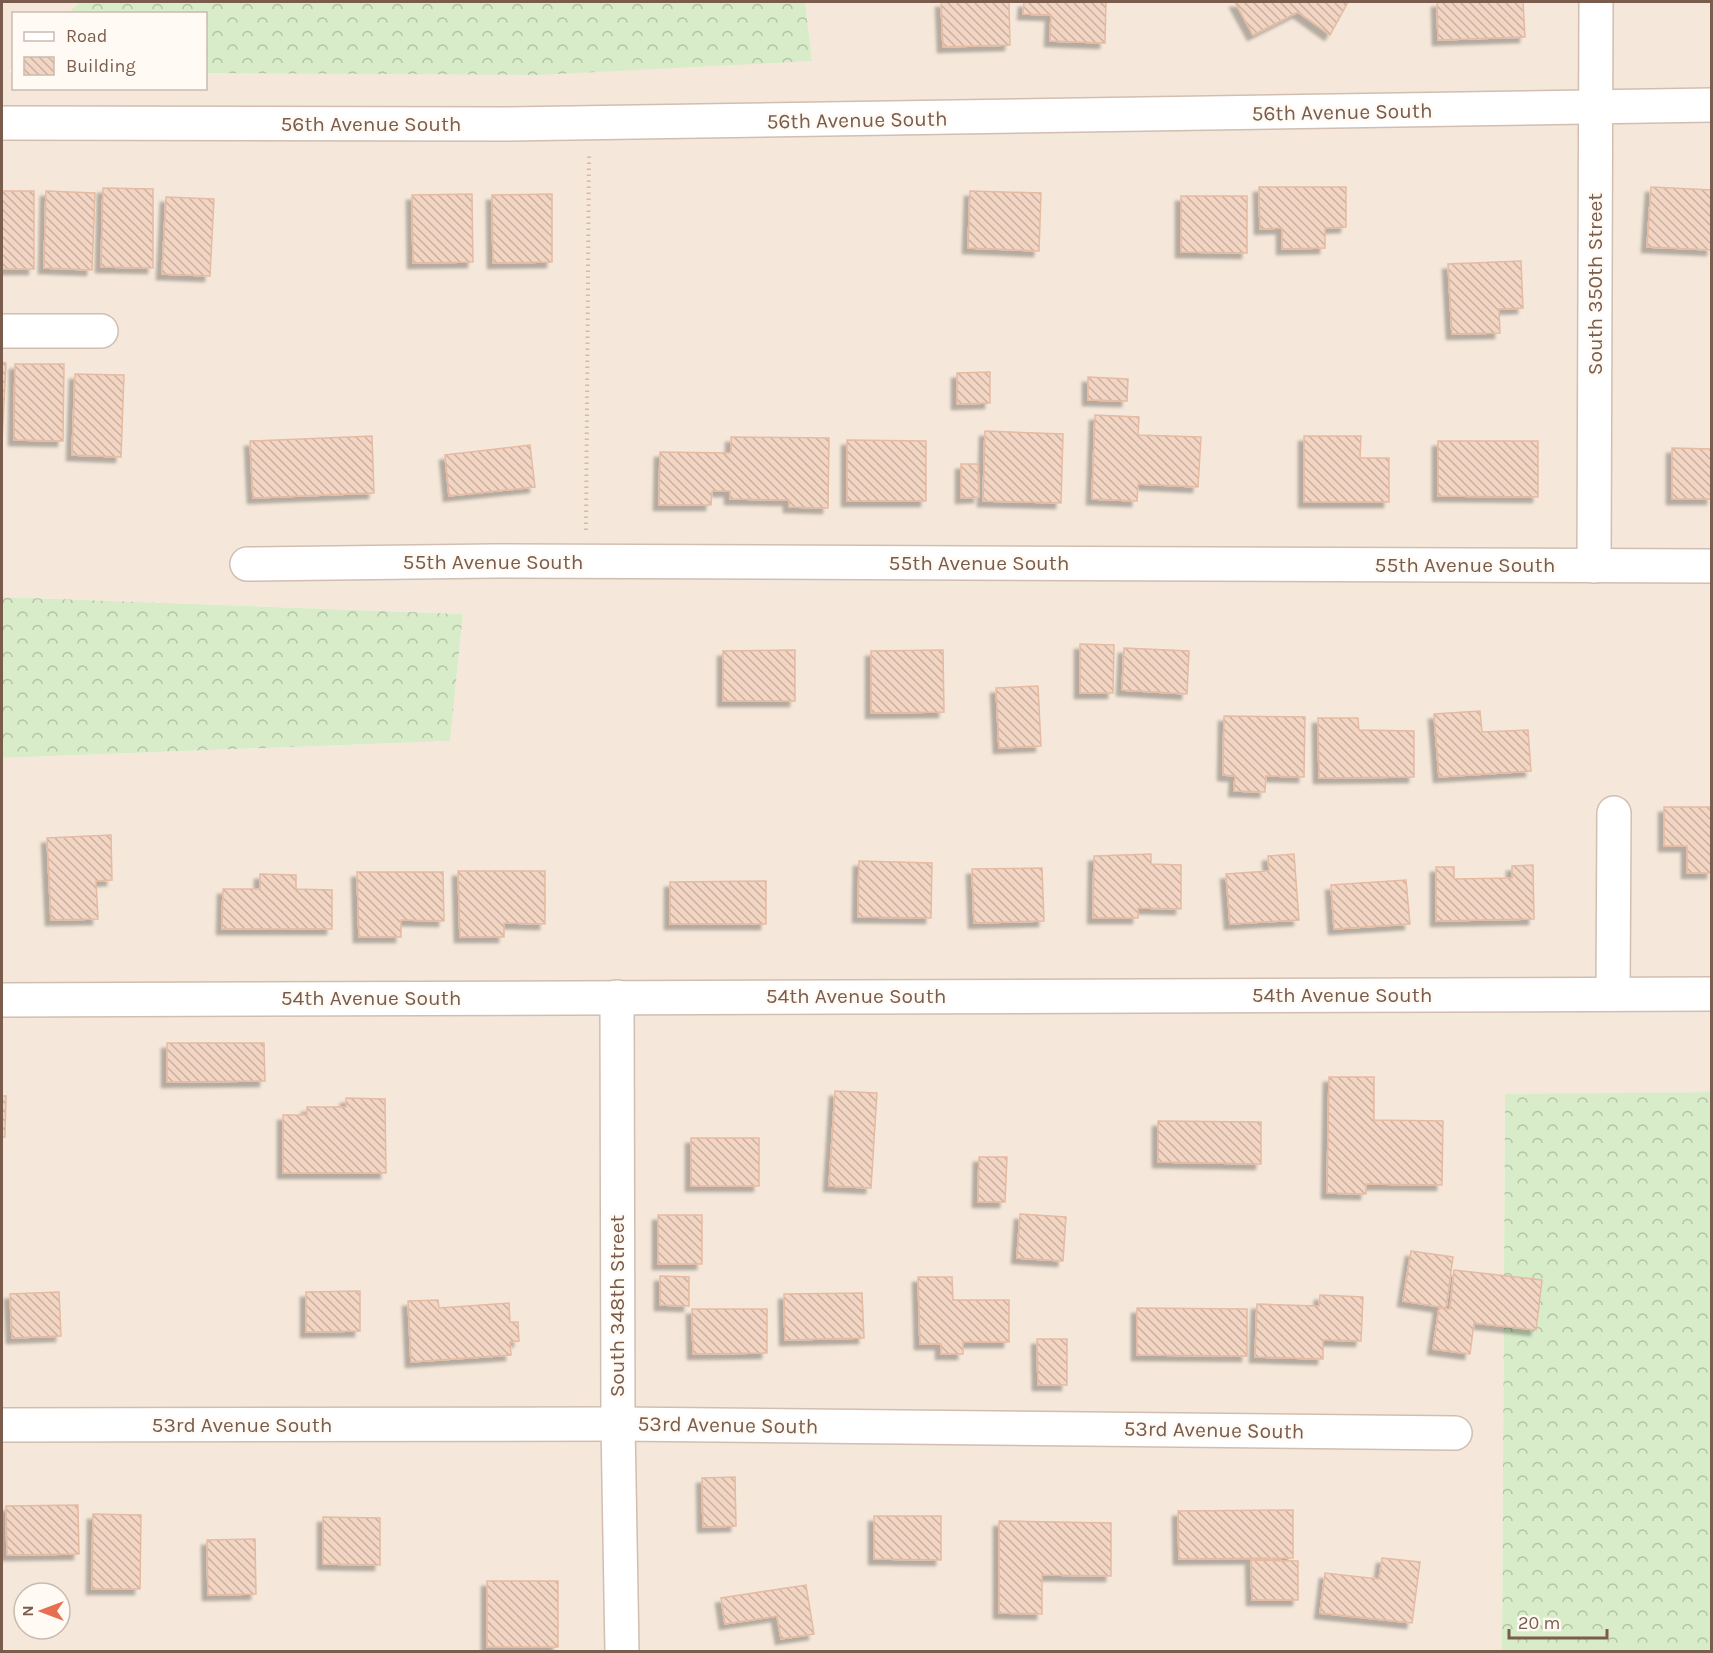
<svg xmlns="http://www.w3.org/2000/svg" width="1713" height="1653" viewBox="0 0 1713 1653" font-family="Karla,sans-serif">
	<defs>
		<pattern id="forest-crowns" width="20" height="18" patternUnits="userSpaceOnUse" patternTransform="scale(1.5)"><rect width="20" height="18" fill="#d8ecc9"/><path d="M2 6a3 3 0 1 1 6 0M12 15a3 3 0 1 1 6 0" fill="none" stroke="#b4c2a5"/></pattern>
		<pattern id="building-back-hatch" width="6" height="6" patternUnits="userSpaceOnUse" patternTransform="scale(1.5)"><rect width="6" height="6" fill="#f3d5c3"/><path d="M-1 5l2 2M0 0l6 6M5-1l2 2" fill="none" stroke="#cab0a1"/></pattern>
		<filter id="shadow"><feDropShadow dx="-5.5" dy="5.5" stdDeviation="1.5" flood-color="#0004"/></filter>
	</defs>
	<rect width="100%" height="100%" fill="#fdf6ec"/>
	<!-- residential -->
	<path fill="#f5e8da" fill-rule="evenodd" d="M2,2H80L68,13L14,14L13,67L9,72H13L14,88H206V69L812,61L805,2H1711V1092L1505,1095L1502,1651H2V758L450,741L463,614L2,597ZM24,1593H60V1629H24Z"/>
	<!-- forest -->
	<g fill="url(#forest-crowns)">
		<polygon points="80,2 805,2 812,61 537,75 206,73 206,14 68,13"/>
		<polygon points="2,597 463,614 450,741 2,758"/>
		<polygon points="1711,1092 1711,1651 1502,1652 1505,1094"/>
	</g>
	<!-- building -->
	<g fill="url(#building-back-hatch)" stroke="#e6bba3" stroke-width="1.5" filter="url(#shadow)">
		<polygon points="941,2 1009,2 1010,45 943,47"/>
		<polygon points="1024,2 1106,2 1105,43 1050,41 1051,15 1023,14"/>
		<polygon points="1235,2 1348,2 1330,35 1298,12 1253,35"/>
		<polygon points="1437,2 1523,2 1525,37 1438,40"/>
		<polygon points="1259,187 1346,187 1346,227 1325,228 1325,248 1282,249 1282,228 1260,229"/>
		<polygon points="1651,187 1712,190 1712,250 1647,247"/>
		<polygon points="103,188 153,189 153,268 101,267"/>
		<rect x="2" y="191" width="32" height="78"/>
		<polygon points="46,191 95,193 92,270 44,268"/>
		<polygon points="970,191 1041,193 1039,251 968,248"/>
		<polygon points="472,194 473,262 413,263 412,195"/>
		<polygon points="552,194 552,262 493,263 492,195"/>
		<polygon points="1181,196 1247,196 1247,253 1181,252"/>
		<polygon points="166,197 214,199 210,276 162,274"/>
		<polygon points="1521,261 1523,308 1499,309 1500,333 1452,334 1448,264"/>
		<polygon points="2,362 6,363 2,443"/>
		<polygon points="15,364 64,364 63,441 14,440"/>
		<polygon points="990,372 990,403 957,404 957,373"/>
		<polygon points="75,374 124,375 121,457 72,455"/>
		<polygon points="1088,377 1128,379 1127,401 1088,400"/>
		<polygon points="1095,415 1139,417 1138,435 1201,437 1198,487 1138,484 1137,501 1092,499"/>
		<polygon points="985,431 1063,434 1061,503 983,501"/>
		<polygon points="372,436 374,493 253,498 250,441"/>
		<polygon points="1304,436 1361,436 1360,458 1389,458 1389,502 1304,502"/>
		<polygon points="731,437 829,438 828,508 789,507 789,500 730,499 730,491 712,491 711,505 659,505 660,452 731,453"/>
		<polygon points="847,440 926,441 926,501 847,501"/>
		<polygon points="1438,441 1538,441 1538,497 1438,496"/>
		<polygon points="530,445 535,487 449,496 445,455"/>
		<polygon points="1672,448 1712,449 1712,499 1672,499"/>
		<polygon points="961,464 978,464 979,497 961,498"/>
		<polygon points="1080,644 1114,645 1113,693 1080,693"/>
		<polygon points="1124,648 1189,651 1187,694 1122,690"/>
		<polygon points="795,650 795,701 723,701 723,651"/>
		<polygon points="943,650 944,712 871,713 871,651"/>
		<polygon points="1038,686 1041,746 999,748 996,688"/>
		<polygon points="1480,711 1482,732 1528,730 1531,771 1439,777 1434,714"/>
		<polygon points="1224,716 1305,717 1304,777 1266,776 1265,792 1234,791 1235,776 1223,775"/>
		<polygon points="1318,718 1358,718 1359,730 1414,731 1414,777 1319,778"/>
		<polygon points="1664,807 1712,807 1712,873 1687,873 1687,846 1664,846"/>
		<polygon points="111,835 112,880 96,881 98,919 51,920 47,838"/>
		<polygon points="1151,854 1151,864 1181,865 1181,909 1138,908 1138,918 1093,918 1094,856"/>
		<polygon points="1294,854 1299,920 1230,924 1226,874 1269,871 1268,856"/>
		<polygon points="859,861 932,863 931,918 858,917"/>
		<polygon points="1533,865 1534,919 1436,921 1436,867 1454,867 1454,879 1512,878 1512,866"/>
		<polygon points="1042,868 1044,921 974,923 972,869"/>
		<polygon points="458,871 545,871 545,924 504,923 504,937 460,937"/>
		<polygon points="357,872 443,872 444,921 401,920 401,937 359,937"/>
		<polygon points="260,874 296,875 296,889 332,890 332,929 222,929 223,889 260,889"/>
		<polygon points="1406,880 1410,924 1334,929 1331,885"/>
		<polygon points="766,881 766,924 670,924 670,882"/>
		<polygon points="167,1043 264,1043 265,1081 167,1082"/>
		<polygon points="1329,1077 1374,1077 1374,1120 1443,1121 1442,1185 1366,1184 1366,1194 1327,1193"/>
		<polygon points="835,1091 877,1093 871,1188 829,1186"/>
		<polygon points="2,1096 6,1096 5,1137 2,1137"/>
		<polygon points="346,1098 385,1099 386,1173 283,1173 283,1115 307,1115 307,1107 346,1107"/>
		<polygon points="1158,1121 1261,1122 1261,1164 1158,1162"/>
		<rect x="691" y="1138" width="68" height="48"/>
		<polygon points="979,1157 1007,1157 1005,1202 978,1202"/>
		<polygon points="1020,1214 1066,1217 1063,1261 1017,1258"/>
		<rect x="658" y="1215" width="44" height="49"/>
		<polygon points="1411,1251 1453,1257 1446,1308 1403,1301"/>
		<polygon points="1454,1270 1542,1280 1536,1330 1474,1323 1470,1354 1433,1349 1439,1308 1450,1309"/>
		<polygon points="660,1276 689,1277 689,1306 660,1305"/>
		<polygon points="918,1277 952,1277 953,1300 1009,1300 1009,1342 963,1342 963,1354 941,1354 941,1344 920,1344"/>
		<polygon points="360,1291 360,1331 306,1332 306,1292"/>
		<polygon points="59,1292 61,1336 12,1338 10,1294"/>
		<polygon points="862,1293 864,1338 785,1340 784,1294"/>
		<polygon points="1320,1295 1363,1297 1361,1341 1323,1340 1323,1359 1255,1357 1257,1304 1319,1306"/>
		<polygon points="438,1300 439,1308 509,1303 510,1322 518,1322 519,1341 510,1342 511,1355 411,1362 408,1301"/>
		<polygon points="1137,1308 1247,1309 1247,1356 1137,1355"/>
		<polygon points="692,1309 767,1309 767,1353 693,1354"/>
		<polygon points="1037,1339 1067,1339 1067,1385 1038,1385"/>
		<polygon points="735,1477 736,1526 703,1527 702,1478"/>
		<polygon points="78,1505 79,1554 7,1555 6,1506"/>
		<polygon points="1293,1510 1293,1558 1179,1559 1178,1511"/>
		<polygon points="93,1514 141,1515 140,1589 92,1589"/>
		<polygon points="874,1516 941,1516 941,1560 874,1559"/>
		<polygon points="323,1517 380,1518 380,1565 323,1564"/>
		<polygon points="999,1521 1111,1523 1111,1576 1042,1575 1042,1614 999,1613"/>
		<polygon points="255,1539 256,1594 208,1595 207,1540"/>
		<polygon points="1382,1558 1420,1562 1412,1623 1320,1613 1325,1573 1379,1579"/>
		<polygon points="1251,1560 1298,1561 1298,1600 1252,1600"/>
		<rect x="487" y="1581" width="71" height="66"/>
		<polygon points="806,1585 814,1634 781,1639 777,1616 725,1624 721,1598"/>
	</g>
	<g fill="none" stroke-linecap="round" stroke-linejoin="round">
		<defs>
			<g id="minor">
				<polyline points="2,123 504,124 1712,105"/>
				<polyline points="2,331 101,331"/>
				<polyline points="247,564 494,561 1712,566"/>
				<polyline points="1594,566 1596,2"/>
				<polyline points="1613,994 1614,813"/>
				<polyline points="617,997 618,1424 622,1652"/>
				<polyline points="2,1000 1712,994"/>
				<polyline points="2,1425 618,1424 1455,1433"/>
			</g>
		</defs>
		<!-- minor casing -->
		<use href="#minor" stroke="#d1beb0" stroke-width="36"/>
		<!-- path -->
		<polyline stroke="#d9b8a5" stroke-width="4" stroke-dasharray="1.5 4.5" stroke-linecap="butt" points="586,530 589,154"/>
		<!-- minor -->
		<use href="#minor" stroke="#fff" stroke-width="33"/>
	</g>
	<g text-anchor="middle" stroke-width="4.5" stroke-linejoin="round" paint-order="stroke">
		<!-- street labels -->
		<g font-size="21" fill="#7a5c4d" stroke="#fffaf3">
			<text transform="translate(1342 112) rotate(-1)" y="7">56th Avenue South</text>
			<text transform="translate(857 120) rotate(-1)" y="7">56th Avenue South</text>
			<text x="371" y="131">56th Avenue South</text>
			<text transform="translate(1595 284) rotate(-90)" y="7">South 350th Street</text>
			<text x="493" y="569">55th Avenue South</text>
			<text x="979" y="570">55th Avenue South</text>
			<text x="1465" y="572">55th Avenue South</text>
			<text x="1342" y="1002">54th Avenue South</text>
			<text x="856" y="1003">54th Avenue South</text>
			<text x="371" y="1005">54th Avenue South</text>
			<text transform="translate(617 1306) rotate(-90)" y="7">South 348th Street</text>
			<text x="242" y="1432">53rd Avenue South</text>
			<text transform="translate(728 1425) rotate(1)" y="7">53rd Avenue South</text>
			<text transform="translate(1214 1430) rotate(1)" y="7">53rd Avenue South</text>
		</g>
	</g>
	<!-- border -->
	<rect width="1713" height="1653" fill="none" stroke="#7a5c4d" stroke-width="6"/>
	<!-- legend -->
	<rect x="12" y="12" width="195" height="78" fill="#fffaf3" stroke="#cabbb1" stroke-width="1.5"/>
	<rect x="24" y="32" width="30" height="9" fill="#ffffff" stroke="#cabbb1" stroke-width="1.5"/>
	<text x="66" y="42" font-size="18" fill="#7a5c4d">Road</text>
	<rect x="24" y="57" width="30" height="18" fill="url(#building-back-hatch)" stroke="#cabbb1" stroke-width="1.5"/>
	<text x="66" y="72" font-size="18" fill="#7a5c4d">Building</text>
	<!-- north arrow -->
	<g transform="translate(42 1611) rotate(270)"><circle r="28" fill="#fffaf3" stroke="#cabbb1" stroke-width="1.5"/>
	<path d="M0-4.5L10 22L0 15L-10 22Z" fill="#e76f51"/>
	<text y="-9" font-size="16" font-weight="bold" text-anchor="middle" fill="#7a5c4d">N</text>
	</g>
	<!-- scale -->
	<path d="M1509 1629v9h98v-9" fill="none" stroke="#7a5c4d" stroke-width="3"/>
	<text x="1518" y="1629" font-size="18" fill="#7a5c4d" stroke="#fffaf3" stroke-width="4.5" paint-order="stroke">20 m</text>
</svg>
